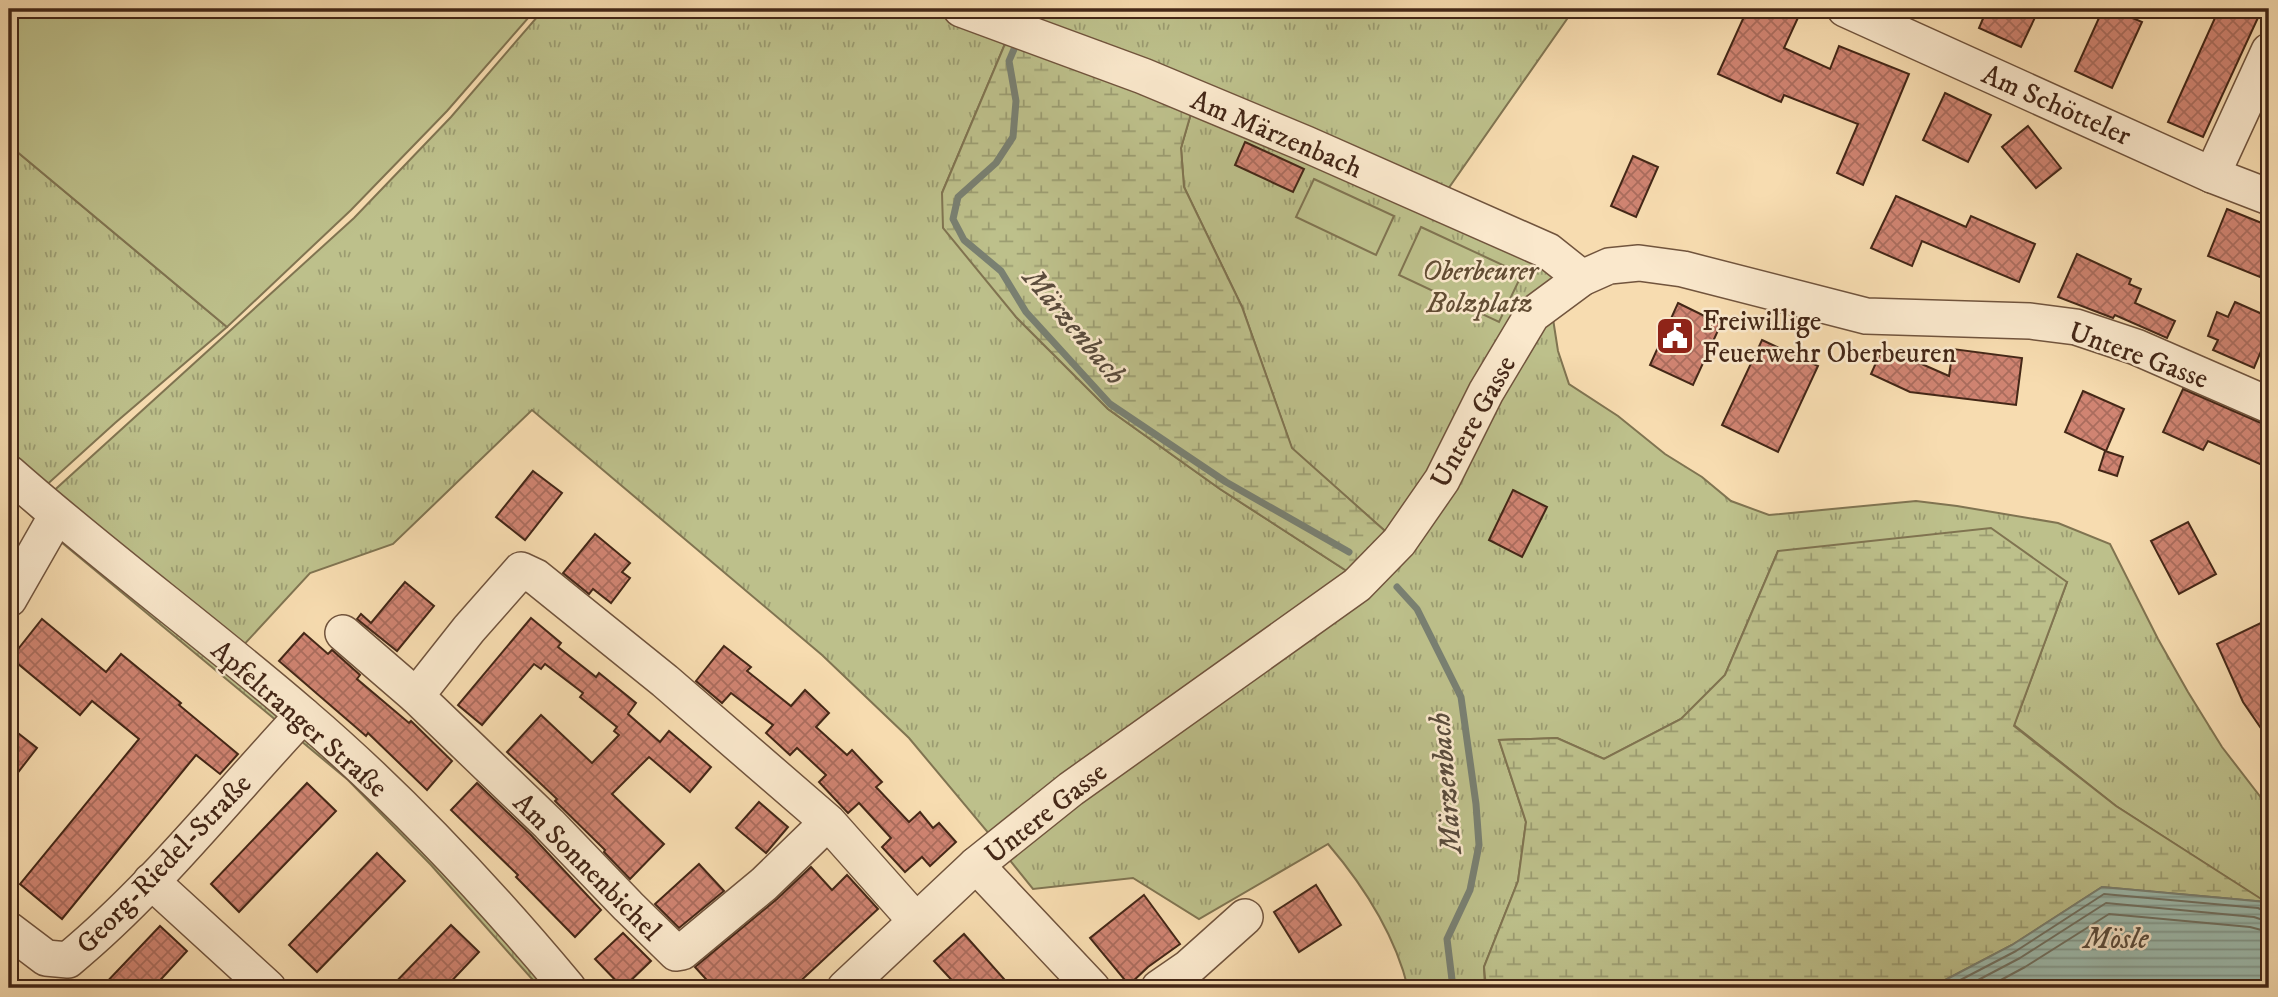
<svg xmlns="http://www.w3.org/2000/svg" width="2278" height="997" viewBox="0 0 2278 997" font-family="'IM FELL DW Pica',serif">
	<defs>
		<pattern id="grass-tufts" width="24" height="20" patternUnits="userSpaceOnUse" patternTransform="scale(1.75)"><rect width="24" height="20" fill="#bdc08b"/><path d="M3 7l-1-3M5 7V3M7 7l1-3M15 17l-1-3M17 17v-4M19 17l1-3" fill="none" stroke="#9b9c71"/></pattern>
		<pattern id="wetland-marsh" width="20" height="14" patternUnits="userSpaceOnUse" patternTransform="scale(1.75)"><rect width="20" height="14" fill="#bdc08b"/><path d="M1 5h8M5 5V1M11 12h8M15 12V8" fill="none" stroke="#9b9c71"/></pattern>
		<pattern id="water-rules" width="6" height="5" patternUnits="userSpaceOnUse" patternTransform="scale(1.75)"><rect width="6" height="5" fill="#9dbbae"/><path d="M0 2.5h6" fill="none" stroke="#82988d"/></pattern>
		<pattern id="building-cross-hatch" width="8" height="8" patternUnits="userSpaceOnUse" patternTransform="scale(1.75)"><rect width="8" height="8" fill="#d08472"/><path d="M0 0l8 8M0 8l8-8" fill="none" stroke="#aa6c5d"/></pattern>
	</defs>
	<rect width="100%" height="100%" fill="#f7dcb0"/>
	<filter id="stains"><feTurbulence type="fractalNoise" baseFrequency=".00286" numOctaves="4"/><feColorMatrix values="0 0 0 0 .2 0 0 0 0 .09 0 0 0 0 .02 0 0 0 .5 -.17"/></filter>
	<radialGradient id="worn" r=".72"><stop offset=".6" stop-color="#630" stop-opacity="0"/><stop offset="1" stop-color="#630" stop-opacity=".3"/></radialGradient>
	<!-- grass -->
	<g fill="url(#grass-tufts)" stroke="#807451" stroke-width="2">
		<polygon points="544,9 948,9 1010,32 942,193 1016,317 1108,409 1220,489 1356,577 995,841 909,738 822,655 532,410 393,544 310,573 240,649 48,496 354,218 451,117"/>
		<polygon points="979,9 1574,9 1441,199"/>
		<polygon points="1194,103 1573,276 1394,539 1292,449 1242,307 1184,187 1181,148"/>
		<polygon points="9,145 227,327 115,423 41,490 9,462"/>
		<path d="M1551,306L1558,351L1569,384L1618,416L1665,454L1702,477L1731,501L1769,515L1916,501L1957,506L2058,523L2110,544L2158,639L2188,692L2222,747L2269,808V942L2265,902L2116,806L2014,725L2067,582L1778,551L1725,675L1681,719L1604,759L1557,738L1499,740L1526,822L1518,881L1484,967L1485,988H1408C1395,935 1363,885 1328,844L1199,919L1133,878L1033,889L1004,853L1364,590Z"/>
		<polygon points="9,482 354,774 554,988 540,988 431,865 348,780 49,532 9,496"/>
	</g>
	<!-- wetland -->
	<g fill="url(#wetland-marsh)" stroke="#807451" stroke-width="2">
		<polygon points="1010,32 1194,103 1181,148 1184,187 1242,307 1292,448 1394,539 1356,577 1220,489 1108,409 1016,317 943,228 942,193"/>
		<polygon points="1991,528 2067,582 2014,726 2116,806 2266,902 2102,887 2012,945 1930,988 1486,988 1484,967 1518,881 1526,822 1499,740 1557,738 1604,759 1681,719 1725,675 1778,551"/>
	</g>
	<!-- pitch -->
	<g fill="#bdc08b" stroke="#807451" stroke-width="2">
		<polygon points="9,9 536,9 447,111 351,210 227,327 9,145"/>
		<polygon points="1314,179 1394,216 1376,255 1296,217"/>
		<polygon points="1421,227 1522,274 1499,322 1399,275"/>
	</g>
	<!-- water -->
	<polygon fill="url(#water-rules)" stroke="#798072" stroke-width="2" points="2102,887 2266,902 2269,942 2269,988 1930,988 2012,945"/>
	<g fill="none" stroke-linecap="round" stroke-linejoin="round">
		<!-- shore -->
		<g stroke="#707162" stroke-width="2">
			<polyline points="1945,988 2016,951 2104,894 2258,908 2269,913"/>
			<polyline points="1963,988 2020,958 2106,903 2254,917 2269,922"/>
			<polyline points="1986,988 2025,967 2109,914 2250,927 2269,932"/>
		</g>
		<!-- stream -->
		<g stroke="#798072" stroke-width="7">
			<polyline points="1017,42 1009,61 1016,101 1013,137 996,163 958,197 953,219 964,240 1001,271 1026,312 1110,404 1226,482 1349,552"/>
			<polyline points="1397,587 1417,609 1461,697 1476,804 1479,845 1470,890 1447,939 1453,988"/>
		</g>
	</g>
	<!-- building -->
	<g fill="url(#building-cross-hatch)" stroke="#442717" stroke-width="2">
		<polygon points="1762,9 1802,9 1784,48 1830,69 1839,46 1909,74 1863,185 1837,173 1858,124 1784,95 1781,102 1718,74 1747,10 1760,15"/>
		<polygon points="1987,9 2039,9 2021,47 1979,28"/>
		<polygon points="2103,9 2112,9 2142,22 2112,88 2075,71"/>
		<polygon points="2219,9 2262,9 2203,137 2168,122"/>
		<polygon points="1945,93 1991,115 1968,162 1923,140"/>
		<polygon points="2028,126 2061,168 2036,188 2002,147"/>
		<polygon points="1245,142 1304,169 1293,192 1235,165"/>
		<polygon points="1633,156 1658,167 1636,217 1611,206"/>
		<polygon points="1896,196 1966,227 1971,216 2035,244 2019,282 1922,241 1912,266 1871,248"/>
		<polygon points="2227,209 2269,226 2269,253 2260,277 2208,256"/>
		<polygon points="2077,254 2131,279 2129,284 2141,289 2135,303 2175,321 2167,338 2115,315 2113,318 2058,297"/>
		<polygon points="2235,302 2269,317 2269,332 2254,368 2213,350 2218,340 2208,336 2217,312 2228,317"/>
		<polygon points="1678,303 1721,324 1693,385 1650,365"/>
		<polygon points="1762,340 1818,366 1778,452 1722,425"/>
		<polygon points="1883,347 1949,376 1953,349 2022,358 2016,405 1910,392 1871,374"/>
		<polygon points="2183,389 2261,423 2269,425 2269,468 2208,441 2203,450 2163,432"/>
		<polygon points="2083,391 2124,409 2106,451 2065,432"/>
		<polygon points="2105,451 2123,457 2117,476 2099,470"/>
		<polygon points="533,471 562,493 525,540 496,517"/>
		<polygon points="1513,490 1547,507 1522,557 1489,540"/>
		<polygon points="2188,522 2216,574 2179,594 2151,541"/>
		<polygon points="595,534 630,563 622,572 630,578 611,603 593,589 589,594 563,573"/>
		<polygon points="405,582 434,606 397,651 357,619 361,614 371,623"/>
		<polygon points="531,618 561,643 558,647 596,677 599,673 636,703 628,714 660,742 669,731 711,767 690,792 649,757 612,794 664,844 630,879 604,852 605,850 555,801 557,799 507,752 541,715 592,763 619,735 614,731 617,727 580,697 583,693 545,664 541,669 534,664 482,725 458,705"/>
		<polygon points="42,619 106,672 121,654 181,703 179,705 238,754 220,774 196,755 62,919 20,884 139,739 92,701 80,715 11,658"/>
		<polygon points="2269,619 2269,740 2243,702 2217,644"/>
		<polygon points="304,633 328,654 332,650 360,675 357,679 409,723 411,721 452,761 427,790 368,733 366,736 279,661"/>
		<polygon points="724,646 751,667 747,671 791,706 805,690 829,713 816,727 847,755 852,750 882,782 876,787 909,822 920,812 933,828 939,823 956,842 930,866 922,857 905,872 882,847 891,838 859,803 848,813 819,782 826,775 797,748 790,755 766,733 773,725 731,693 722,703 696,681"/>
		<polygon points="9,726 37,748 9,784"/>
		<polygon points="307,783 336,811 239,912 211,884"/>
		<polygon points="477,783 531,835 601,910 575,937 516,877 518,875 451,810"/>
		<polygon points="759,802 788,827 766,853 736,828"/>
		<polygon points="377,853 405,881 317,972 289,945"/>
		<polygon points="699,864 724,891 679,928 655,904"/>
		<polygon points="811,867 832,890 847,875 878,909 793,988 714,988 695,967 777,899"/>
		<polygon points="1316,885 1341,925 1299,952 1274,912"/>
		<polygon points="1144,895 1180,944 1148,967 1129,985 1090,938"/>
		<polygon points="451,925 479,952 445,988 390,988"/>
		<polygon points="160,926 187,951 153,988 101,988"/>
		<polygon points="623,933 651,961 623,988 595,959"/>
		<polygon points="964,934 1012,988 959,988 934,961"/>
	</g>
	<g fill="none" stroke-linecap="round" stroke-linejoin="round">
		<defs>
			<g id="minor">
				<polyline points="961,9 1143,76 1306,144 1548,251 1582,278"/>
				<polyline points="1845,9 2212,175 2269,197"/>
				<polyline points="2212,175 2269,51"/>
				<path d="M9,473C104,557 207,632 303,715C399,797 487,891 568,988"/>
				<polyline points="9,599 57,515"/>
				<polyline points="343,633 416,696"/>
				<polyline points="828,822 764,884 682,952 676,953 628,906 549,824 416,696 469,629 521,570 536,577 665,681 828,822 916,921"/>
				<polyline points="976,865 1092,988"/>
				<polyline points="151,881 268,988"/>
				<path d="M9,930L46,958L68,960C155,888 226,797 303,715"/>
				<polyline points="845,988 976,865 1071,789 1357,585 1399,542 1442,480 1486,392 1532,315 1582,278 1609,266 1639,263 1683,269 1866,316 2030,321 2076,327 2136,347 2269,405"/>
				<polyline points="1159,988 1188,968 1245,917"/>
			</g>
		</defs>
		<!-- minor casing -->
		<use href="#minor" stroke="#71543d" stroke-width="38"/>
		<!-- minor -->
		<use href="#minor" stroke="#fae8cc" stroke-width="35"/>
	</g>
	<!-- icons -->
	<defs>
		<symbol id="civic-square" viewBox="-11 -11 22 22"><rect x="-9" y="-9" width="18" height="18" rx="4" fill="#8f2418" stroke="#fae8cc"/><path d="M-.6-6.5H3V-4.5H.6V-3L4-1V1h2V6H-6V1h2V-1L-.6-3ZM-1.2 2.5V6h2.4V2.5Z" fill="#fff"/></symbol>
	</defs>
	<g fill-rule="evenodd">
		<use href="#civic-square" x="1653" y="314" width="44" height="44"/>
	</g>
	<g text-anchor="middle" stroke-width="5" stroke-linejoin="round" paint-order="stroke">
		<!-- street labels -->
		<g font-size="28" fill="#442717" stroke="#fae8cc">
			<text transform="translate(2057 104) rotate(24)" y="10">Am Schötteler</text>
			<text transform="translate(1277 133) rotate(23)" y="10">Am Märzenbach</text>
			<text transform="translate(2139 354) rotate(20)" y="10">Untere Gasse</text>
			<text transform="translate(1472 421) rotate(-61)" y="10">Untere Gasse</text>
			<text transform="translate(300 718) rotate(41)" y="10">Apfeltranger Straße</text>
			<text transform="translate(1045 812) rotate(-38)" y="10">Untere Gasse</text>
			<text transform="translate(163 863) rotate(-46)" y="10">Georg-Riedel-Straße</text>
			<text transform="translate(588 866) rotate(45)" y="10">Am Sonnenbichel</text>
		</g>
		<!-- park labels -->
		<g font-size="28" font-style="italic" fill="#624d34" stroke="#fae8cc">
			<text x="1480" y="280">Oberbeurer<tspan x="1480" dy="32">Bolzplatz</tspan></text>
		</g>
		<!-- poi labels -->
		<g font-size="28" fill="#442717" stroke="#fae8cc" text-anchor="start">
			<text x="1702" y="330">Freiwillige<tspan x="1702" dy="32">Feuerwehr Oberbeuren</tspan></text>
		</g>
		<!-- water labels -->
		<g font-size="30" font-style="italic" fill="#5a4c3d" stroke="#fae8cc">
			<text transform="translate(1075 326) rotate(50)" y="10">Märzenbach</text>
			<text transform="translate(1445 783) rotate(-95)" y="10">Märzenbach</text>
			<text x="2116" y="948">Mösle</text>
		</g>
	</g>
	<!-- margin -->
	<rect width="2278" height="997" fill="none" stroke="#f7dcb0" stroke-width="35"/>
	<rect x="10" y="10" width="2257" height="976" fill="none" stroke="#442717" stroke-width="3.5"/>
	<rect x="18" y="18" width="2243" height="962" fill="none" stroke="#442717" stroke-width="2"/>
	<rect width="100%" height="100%" filter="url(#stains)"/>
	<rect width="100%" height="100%" fill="url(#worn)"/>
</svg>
